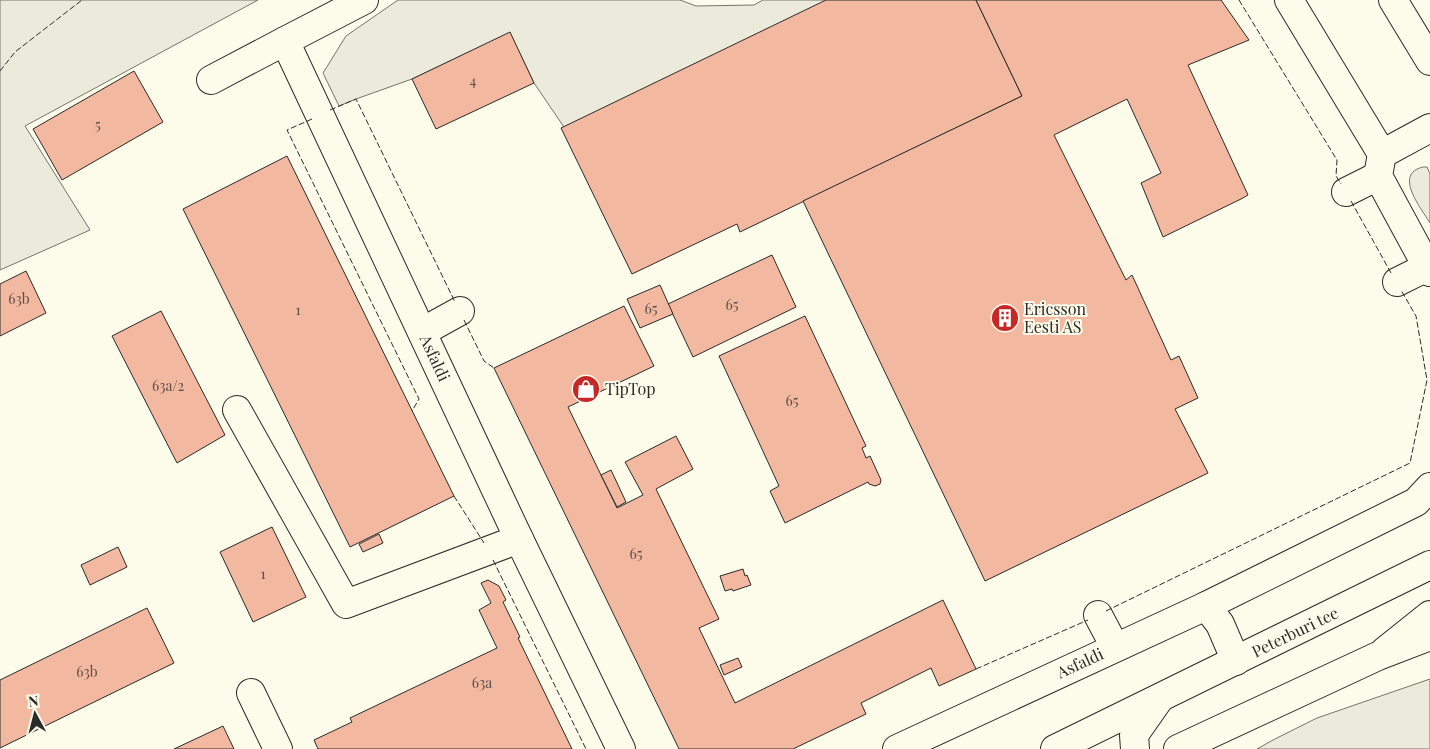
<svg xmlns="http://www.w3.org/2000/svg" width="1430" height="749" viewBox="0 0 1430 749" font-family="'Playfair Display',serif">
	<rect width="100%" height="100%" fill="#fdfbea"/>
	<!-- green -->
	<g fill="#ecebdb" stroke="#74746e">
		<polygon points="0,0 258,0 25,126 90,230 0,270"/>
		<polygon points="398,0 680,0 696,6 754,5 763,0 829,0 566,130 534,83 510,33 412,79 356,99 339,106 323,73 346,36"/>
		<path d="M1423,167H1427L1430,174V223C1421,208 1393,174 1423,167Z"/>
		<polygon points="1430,679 1430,749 1257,749 1273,740 1317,718"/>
	</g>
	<!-- building -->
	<g fill="#f2b8a0" stroke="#2b2b2b">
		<polygon points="826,0 976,0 1022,96 740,232 737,224 632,274 561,128"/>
		<polygon points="976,0 1221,0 1249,40 1188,65 1248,195 1241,199 1163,237 1141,183 1161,173 1127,99 1054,135 1126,280 1132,275 1171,360 1179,356 1198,398 1175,409 1208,473 985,581 803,201 1022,96"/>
		<polygon points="510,32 534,83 436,129 412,79"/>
		<polygon points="134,71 163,122 62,180 33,129"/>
		<polygon points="287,156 454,496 350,547 183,209"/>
		<polygon points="772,255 796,307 693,357 668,304"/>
		<polygon points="26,271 46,313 0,336 0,284"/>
		<polygon points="660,285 673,314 640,328 627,299"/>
		<polygon points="624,306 654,366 568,407 617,508 643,495 625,462 676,436 693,469 656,489 719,619 699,628 735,703 943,600 976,669 939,686 931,668 861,703 866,714 793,749 679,749 494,368"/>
		<polygon points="161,311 225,435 177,463 112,336"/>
		<polygon points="805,316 866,446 862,448 866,458 870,456 881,480 880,484 875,486 869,484 868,482 785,523 770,491 779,486 719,356"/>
		<polygon points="611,470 626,502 617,507 601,475"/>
		<polygon points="272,527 306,597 253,622 220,552"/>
		<polygon points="379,534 383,543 363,552 359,544"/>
		<polygon points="118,547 127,567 90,585 81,565"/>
		<polygon points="743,569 745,576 747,575 751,585 733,591 732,589 725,591 720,576"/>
		<polygon points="488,580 499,586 506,600 503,602 520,637 518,638 572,749 318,749 314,740 352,722 350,718 497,648 479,610 491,603 481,583"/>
		<polygon points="147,608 174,663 0,748 0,680"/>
		<polygon points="738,658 742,667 724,675 720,665"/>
		<polygon points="223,726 234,749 174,749"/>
	</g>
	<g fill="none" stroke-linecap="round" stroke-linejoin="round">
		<defs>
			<g id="minor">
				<polyline points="1289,0 1382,154"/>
				<polyline points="285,41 364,0"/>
				<polyline points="211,80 285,41 519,539 621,749"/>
				<polyline points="1430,128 1382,154 1378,176 1430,272"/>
				<polyline points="1346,192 1378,176"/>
				<polyline points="1397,282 1427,267"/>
				<polyline points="422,332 460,311"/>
				<polyline points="237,410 346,604 519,539"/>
				<polyline points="1206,606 1416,502 1430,487"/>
				<polyline points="1098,615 1115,647"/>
				<polyline points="251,693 278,749"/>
				<polyline points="897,749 1206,606 1220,624 1236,661"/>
				<polyline points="1135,749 1134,735 1160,698"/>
			</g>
			<g id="major">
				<polyline points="1393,0 1430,61"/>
				<polyline points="1385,651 1430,615"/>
			</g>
			<g id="highway">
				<polyline points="1055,749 1430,565"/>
				<polyline points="1178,749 1378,656 1430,636"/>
			</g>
		</defs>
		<!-- minor casing -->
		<use href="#minor" stroke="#2b2b2b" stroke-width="30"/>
		<!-- major casing -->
		<use href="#major" stroke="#2b2b2b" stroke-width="30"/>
		<!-- highway casing -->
		<use href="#highway" stroke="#2b2b2b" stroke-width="30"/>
		<!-- minor -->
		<use href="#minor" stroke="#fdfbea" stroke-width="28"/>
		<!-- major -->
		<use href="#major" stroke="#fdfbea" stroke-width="28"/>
		<!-- highway -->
		<use href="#highway" stroke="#fdfbea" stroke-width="28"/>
		<!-- fence -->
		<g stroke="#2b2b2b" stroke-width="1" stroke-dasharray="6 2.5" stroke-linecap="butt">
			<polyline points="1239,0 1337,160 1336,176 1341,184"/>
			<polyline points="0,71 15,52 82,0"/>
			<polyline points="330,110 356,99 455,302"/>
			<polyline points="312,119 287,130 419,399 412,411"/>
			<polyline points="1351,201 1391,273"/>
			<polyline points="464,320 484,361 494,368"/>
			<polyline points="454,496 484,543"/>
			<polyline points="493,560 586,749"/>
			<polyline points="1106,611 1410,463 1427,380 1416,316 1401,290"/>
			<polyline points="976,669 1088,620"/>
		</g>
	</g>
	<!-- icons -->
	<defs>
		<symbol id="building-disc" viewBox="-11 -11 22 22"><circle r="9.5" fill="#c62828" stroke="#fdfbea"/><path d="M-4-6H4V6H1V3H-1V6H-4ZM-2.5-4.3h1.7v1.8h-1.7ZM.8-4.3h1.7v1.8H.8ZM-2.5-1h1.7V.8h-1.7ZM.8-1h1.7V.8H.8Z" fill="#fff"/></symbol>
		<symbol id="shop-disc" viewBox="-11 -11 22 22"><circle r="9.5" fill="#c62828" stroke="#fdfbea"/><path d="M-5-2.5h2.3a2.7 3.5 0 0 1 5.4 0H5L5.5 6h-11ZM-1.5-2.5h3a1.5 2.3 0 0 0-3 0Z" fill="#fff"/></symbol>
	</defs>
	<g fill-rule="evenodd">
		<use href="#building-disc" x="989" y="302" width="32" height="32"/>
		<use href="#shop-disc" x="570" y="373" width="32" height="32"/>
	</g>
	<g text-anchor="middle" stroke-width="4" stroke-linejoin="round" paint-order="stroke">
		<!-- number labels -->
		<g font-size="14" fill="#5d4e48">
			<text x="473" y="86">4</text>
			<text x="98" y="130">5</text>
			<text x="19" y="304">63b</text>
			<text x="732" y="310">65</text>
			<text x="651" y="314">65</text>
			<text x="298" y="315">1</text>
			<text x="168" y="391">63a/2</text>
			<text x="792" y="406">65</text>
			<text x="636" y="559">65</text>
			<text x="263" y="579">1</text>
			<text x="87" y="677">63b</text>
			<text x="482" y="688">63a</text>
		</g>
		<!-- poi labels -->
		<g font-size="16" fill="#2b2b2b" stroke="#fdfbea" text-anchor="start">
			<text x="1024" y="315">Ericsson<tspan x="1024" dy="18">Eesti AS</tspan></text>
			<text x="605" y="395">TipTop</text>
		</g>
		<!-- street labels -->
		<g font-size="16" fill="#2b2b2b" stroke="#fdfbea">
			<text transform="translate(435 358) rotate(65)" y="6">Asfaldi</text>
			<text transform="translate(1295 632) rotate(-26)" y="6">Peterburi tee</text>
			<text transform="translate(1080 663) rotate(-25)" y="6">Asfaldi</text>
		</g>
	</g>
	<!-- north arrow -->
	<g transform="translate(35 714) rotate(353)" stroke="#fdfbea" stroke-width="4" paint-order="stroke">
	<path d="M0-4L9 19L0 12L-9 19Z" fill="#2b2b2b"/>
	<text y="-8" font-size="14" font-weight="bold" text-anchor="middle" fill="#2b2b2b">N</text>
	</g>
</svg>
